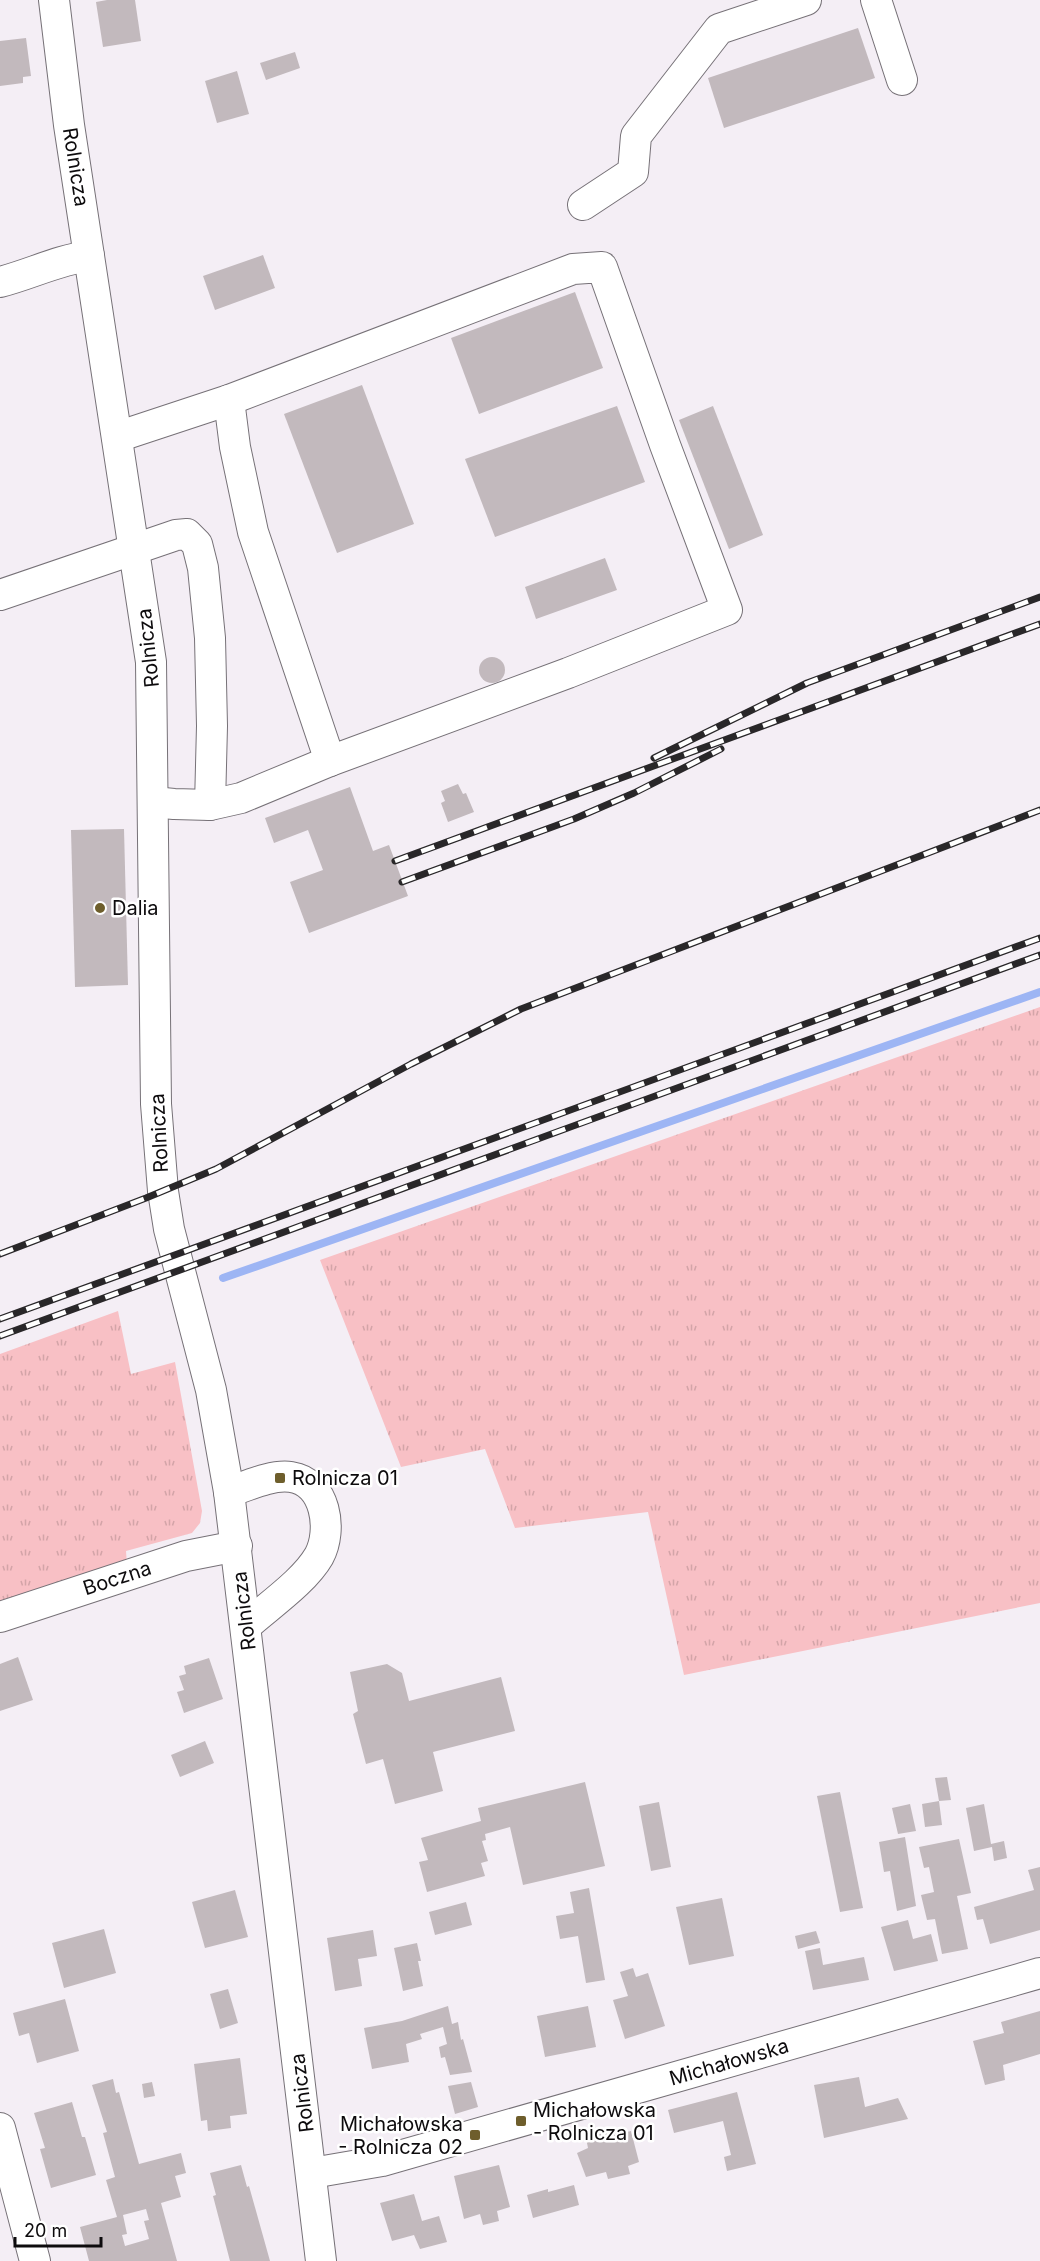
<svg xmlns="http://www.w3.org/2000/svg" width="1040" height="2261" viewBox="0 0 1040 2261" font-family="Inter,sans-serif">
	<defs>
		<pattern id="grass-tufts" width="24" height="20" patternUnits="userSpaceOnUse" patternTransform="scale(1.5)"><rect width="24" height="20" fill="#f8c0c5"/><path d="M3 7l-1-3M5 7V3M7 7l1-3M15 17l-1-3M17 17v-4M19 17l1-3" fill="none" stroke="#d3a4a8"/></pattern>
	</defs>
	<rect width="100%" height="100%" fill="#f4eef5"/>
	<!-- grass -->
	<g fill="url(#grass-tufts)">
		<polygon points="1040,1007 1040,1603 684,1675 648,1512 515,1528 485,1449 401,1467 320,1260"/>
		<polygon points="118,1311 131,1374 175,1362 202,1511 200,1523 192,1533 126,1551 127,1565 0,1606 0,1354"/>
	</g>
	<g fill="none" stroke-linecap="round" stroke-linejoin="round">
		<!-- stream -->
		<polyline stroke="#9db5f4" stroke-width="8" points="223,1278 1040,992"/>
	</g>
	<!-- building -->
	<g fill="#c2b9bd" fill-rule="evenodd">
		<polygon points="107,0 135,0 141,41 103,47 96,2"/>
		<polygon points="858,28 875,78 724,128 708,78"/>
		<polygon points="26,38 31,76 23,77 23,83 0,86 0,41"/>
		<polygon points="295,52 300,68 266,80 260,63"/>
		<polygon points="237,71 249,114 217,123 205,81"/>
		<polygon points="263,255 275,288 215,310 203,276"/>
		<polygon points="575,292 603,368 479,414 451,338"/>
		<polygon points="362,385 414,524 337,553 284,414"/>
		<polygon points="617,406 645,482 495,537 465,459"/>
		<polygon points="713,406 763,535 729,549 679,420"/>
		<polygon points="605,558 617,590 536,619 525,587"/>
		<circle cx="492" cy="670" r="13"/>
		<polygon points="458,784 463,794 466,793 474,812 448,822 441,803 445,801 441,791"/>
		<polygon points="350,787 373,851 389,845 408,896 309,933 290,882 323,870 308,830 274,843 265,818"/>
		<polygon points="124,829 128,985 75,987 71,830"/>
		<polygon points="18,1657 33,1700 0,1711 0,1664"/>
		<polygon points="209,1658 223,1699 184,1713 177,1692 184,1690 179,1676 186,1674 184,1666"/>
		<polygon points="387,1664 402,1673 409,1701 501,1677 515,1731 433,1752 443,1791 395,1804 383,1759 366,1764 353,1714 358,1711 350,1672"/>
		<polygon points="205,1741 214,1763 180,1777 171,1755"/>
		<polygon points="947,1777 951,1800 939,1801 942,1825 925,1827 922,1804 939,1801 935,1778"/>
		<polygon points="585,1782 605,1866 523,1885 510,1827 485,1834 486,1840 482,1841 488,1861 481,1863 485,1876 427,1892 419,1862 428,1860 421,1838 481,1821 478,1808"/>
		<polygon points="840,1792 863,1908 840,1912 817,1796"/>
		<polygon points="659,1802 671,1867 651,1871 639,1806"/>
		<polygon points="910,1804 916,1831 898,1834 892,1808"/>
		<polygon points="984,1804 991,1844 1004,1841 1007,1858 994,1861 992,1847 974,1851 966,1808"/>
		<polygon points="905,1837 916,1906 897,1911 890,1871 884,1872 879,1842"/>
		<polygon points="959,1839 971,1893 957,1896 968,1949 942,1954 935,1919 927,1920 921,1895 934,1892 929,1867 924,1868 919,1847"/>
		<polygon points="1040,1867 1040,1930 990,1944 983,1919 977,1920 974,1907 1034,1890 1028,1870"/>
		<polygon points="589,1888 605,1980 586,1983 578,1936 560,1939 556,1916 574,1913 570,1892"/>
		<polygon points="235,1890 248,1937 205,1948 192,1902"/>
		<polygon points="722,1898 734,1956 689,1965 676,1907"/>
		<polygon points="466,1902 472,1925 435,1935 429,1912"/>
		<polygon points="908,1920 913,1939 931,1934 938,1961 894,1971 881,1927"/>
		<polygon points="104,1929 116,1973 64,1988 52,1943"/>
		<polygon points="373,1930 377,1956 358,1959 362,1986 335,1991 327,1938"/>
		<polygon points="816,1931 820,1943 798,1949 795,1936"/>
		<polygon points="417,1943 421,1961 418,1961 423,1986 403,1991 394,1948"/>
		<polygon points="820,1948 823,1965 864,1957 869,1980 813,1990 805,1951"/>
		<polygon points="633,1968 636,1977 648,1973 665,2026 625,2039 613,2000 628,1996 620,1972"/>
		<polygon points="228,1989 238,2023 220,2029 210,1994"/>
		<polygon points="65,1999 79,2051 37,2063 29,2033 19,2036 13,2013"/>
		<polygon points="448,2006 452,2024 458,2022 461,2040 463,2039 472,2072 450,2075 445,2057 441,2058 439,2047 447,2044 443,2027 420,2034 422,2039 406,2044 409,2062 372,2069 364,2028 402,2021"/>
		<polygon points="588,2006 596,2047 545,2057 537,2016"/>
		<polygon points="1040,2011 1040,2054 1003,2065 1005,2080 985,2085 973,2041 1004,2033 1001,2022"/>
		<polygon points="240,2058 247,2114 230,2116 231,2128 208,2131 207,2120 201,2121 194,2064"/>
		<polygon points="859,2077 865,2107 898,2098 908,2119 824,2138 814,2085"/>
		<path d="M113,2079L116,2093L119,2092L139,2164L181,2153L186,2173L175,2176L181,2197L161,2203L177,2261H89L80,2227L117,2217L106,2180L115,2177L103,2133L107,2132L92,2085ZM146,2209L149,2220L144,2221L149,2239L125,2246L122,2235L127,2234L123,2215Z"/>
		<polygon points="152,2082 155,2096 144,2098 142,2084"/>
		<polygon points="471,2082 478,2107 455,2114 448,2086"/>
		<polygon points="737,2092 756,2164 727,2171 724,2157 731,2155 723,2121 674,2133 668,2110"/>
		<polygon points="72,2102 82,2137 85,2137 96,2175 51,2188 40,2149 45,2148 34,2113"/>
		<polygon points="617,2129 619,2134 631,2131 639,2162 628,2166 630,2174 608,2179 606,2172 586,2177 577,2153 588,2148 586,2138"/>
		<polygon points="241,2165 247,2187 249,2186 270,2261 230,2261 213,2196 216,2195 210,2173"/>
		<polygon points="499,2165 510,2207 497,2211 499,2221 483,2225 480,2214 464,2219 454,2176"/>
		<polygon points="574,2185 579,2205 533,2218 527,2195 548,2189 548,2192"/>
		<polygon points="414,2194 422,2221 439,2216 447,2242 420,2249 414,2235 392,2241 380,2203"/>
	</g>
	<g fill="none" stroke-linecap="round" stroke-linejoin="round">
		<defs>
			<g id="minor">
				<polyline points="54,0 69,125 151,662 156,1104 163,1191 169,1229 211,1390 229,1492 321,2261"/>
				<polyline points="876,0 902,80"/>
				<polyline points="583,205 633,172 636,136 719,29 806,0"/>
				<path d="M0,282C31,274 58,260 89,256"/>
				<polyline points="229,400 235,447 253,532 330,761"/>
				<polyline points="117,437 229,400 573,269 602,267 665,445 727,610 568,673 330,761 241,798 210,805 174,804 153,802"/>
				<polyline points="0,595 176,535 187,534 197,544 203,568 210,638 212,726 210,805"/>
				<path d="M229,1492C247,1486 272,1474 291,1477C326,1482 333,1530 319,1556C304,1582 268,1606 246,1626"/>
				<polyline points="0,1617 186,1556 237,1546"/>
				<polyline points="0,2128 35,2261"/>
				<polyline points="312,2173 382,2161 1040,1973"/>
			</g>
		</defs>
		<!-- minor casing -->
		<use href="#minor" stroke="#767177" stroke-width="32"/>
		<!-- minor -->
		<use href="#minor" stroke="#fff" stroke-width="30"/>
		<defs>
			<g id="rail">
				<polyline points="654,758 807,683 1040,597"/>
				<polyline points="395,861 1040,624"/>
				<polyline points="402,882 574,819 634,793 721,749"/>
				<polyline points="0,1254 146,1198 216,1169 411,1064 521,1009 1040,810"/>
				<polyline points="0,1319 1040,938"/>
				<polyline points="0,1336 1040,955"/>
			</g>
		</defs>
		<!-- rail casing -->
		<use href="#rail" stroke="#292729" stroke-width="7"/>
		<!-- rail -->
		<use href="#rail" stroke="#fff" stroke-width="4.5" stroke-dasharray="14" stroke-linecap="butt"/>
	</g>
	<!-- markers -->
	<g fill="#6e5e2c" stroke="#fff" stroke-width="2">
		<circle cx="100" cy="908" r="6"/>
		<rect x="274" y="1472" width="12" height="12" rx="3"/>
		<rect x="515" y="2115" width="12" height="12" rx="3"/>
		<rect x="469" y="2129" width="12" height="12" rx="3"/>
	</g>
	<g text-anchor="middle" stroke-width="5" stroke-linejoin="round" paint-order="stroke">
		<!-- street labels -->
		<g font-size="20" fill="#0d0b0d" stroke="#fff">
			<text transform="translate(76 167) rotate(81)" y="7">Rolnicza</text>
			<text transform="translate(148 648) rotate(-96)" y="7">Rolnicza</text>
			<text transform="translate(159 1133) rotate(-93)" y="7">Rolnicza</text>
			<text transform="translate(117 1578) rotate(-18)" y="7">Boczna</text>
			<text transform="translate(244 1611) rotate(-97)" y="7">Rolnicza</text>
			<text transform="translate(729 2062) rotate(-16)" y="7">Michałowska</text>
			<text transform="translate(302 2093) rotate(-97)" y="7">Rolnicza</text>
		</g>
		<!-- poi labels -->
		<g font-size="20" fill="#0d0b0d" stroke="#fff" text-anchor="start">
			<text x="112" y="915">Dalia</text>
			<text x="292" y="1485">Rolnicza 01</text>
			<text x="533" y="2117">Michałowska<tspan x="533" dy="23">- Rolnicza 01</tspan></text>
			<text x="463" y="2131" text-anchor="end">Michałowska<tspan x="463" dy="23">- Rolnicza 02</tspan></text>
		</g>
	</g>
	<!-- scale -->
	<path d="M15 2237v9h86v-9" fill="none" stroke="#0d0b0d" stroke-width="3"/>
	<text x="24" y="2237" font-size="18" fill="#0d0b0d" stroke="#ffffff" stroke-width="4.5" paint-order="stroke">20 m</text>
</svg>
